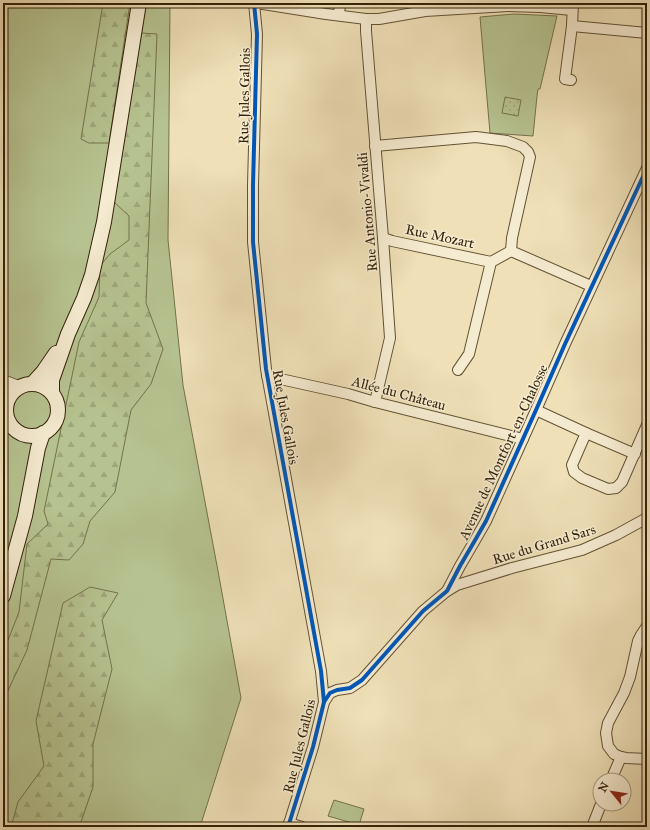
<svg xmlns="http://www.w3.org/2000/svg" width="650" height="830" viewBox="0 0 650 830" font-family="'IM FELL Great Primer',serif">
	<defs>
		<pattern id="forest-firs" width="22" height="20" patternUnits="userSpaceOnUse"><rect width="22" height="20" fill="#b6c390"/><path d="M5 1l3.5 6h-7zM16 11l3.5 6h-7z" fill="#9da77b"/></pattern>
		<pattern id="park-dots" width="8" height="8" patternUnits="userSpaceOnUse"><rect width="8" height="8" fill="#b6c390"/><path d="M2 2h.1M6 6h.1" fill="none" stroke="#9da77b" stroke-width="1.8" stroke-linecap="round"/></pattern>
	</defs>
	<rect width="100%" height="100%" fill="#efe0b7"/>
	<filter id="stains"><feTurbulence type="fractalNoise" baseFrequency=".005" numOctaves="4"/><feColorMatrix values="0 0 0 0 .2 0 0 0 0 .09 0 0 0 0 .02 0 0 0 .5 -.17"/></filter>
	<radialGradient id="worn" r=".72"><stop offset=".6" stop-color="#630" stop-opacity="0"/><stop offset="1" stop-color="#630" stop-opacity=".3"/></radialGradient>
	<!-- grass -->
	<g fill="#b6c390" stroke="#74724c">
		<polygon points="3,3 170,3 168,240 183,385 218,571 241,698 200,827 3,827"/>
		<polygon points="514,14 557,16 540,89 538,89 537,96 533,136 490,133 480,17"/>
		<polygon points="334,800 364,809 359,825 328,816"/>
	</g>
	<!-- forest -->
	<g fill="url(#forest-firs)" stroke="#74724c">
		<polygon points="103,3 130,3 109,143 89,143 81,139"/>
		<polygon points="141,33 157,34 146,303 163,349 151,384 131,410 115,492 90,521 83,544 69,560 51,559 27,650 5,697 7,752 3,769 3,653 19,612 27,544 48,524 44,511 79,342 99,297 100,266 110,254 129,240 129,216 114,202"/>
		<polygon points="90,587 118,593 102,620 112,669 93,744 93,787 81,822 83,827 11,827 18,802 44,766 36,721 63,603"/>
	</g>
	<!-- park -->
	<polygon fill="url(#park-dots)" stroke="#74724c" points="505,97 521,100 518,116 502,113"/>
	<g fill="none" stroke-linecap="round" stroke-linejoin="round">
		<defs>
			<g id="street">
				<polyline points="254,3 257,34 253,185 253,242 266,369 321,671 324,702 313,747 288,827"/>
				<polyline points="257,3 326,14 366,19 379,19 425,11 508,6 540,7 572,10"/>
				<polyline points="339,15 340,3"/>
				<polyline points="366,19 366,31 383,238 390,338 375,402"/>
				<polyline points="572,26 647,33"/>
				<polyline points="571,80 565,79 572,26 573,3"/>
				<polyline points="375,146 476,137 507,141 523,147 528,152 530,157 512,238 511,251"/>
				<polyline points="383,238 392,241 491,262"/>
				<polyline points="511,251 591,286"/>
				<polyline points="458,370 469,354 491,262 511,251"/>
				<polyline points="267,376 348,394 375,402 523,439"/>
				<polyline points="3,380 21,387"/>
				<polyline points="3,396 8,402"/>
				<polyline points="536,410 586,433 635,454"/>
				<polyline points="586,433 572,465 574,472 582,478 608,489 616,488 622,482 647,425"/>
				<polyline points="447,591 457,585 512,568 582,550 616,535 647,518"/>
				<polyline points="647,626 641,635 638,641 630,677 624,693 608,723 606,733 608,746 614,754 621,757 626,758 647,759"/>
				<polyline points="324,702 330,693 337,690 350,688 362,680 423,611 447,591 460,566 474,542 486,521 536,410 565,344 647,168"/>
				<polyline points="611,780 621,757"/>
				<polyline points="289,823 302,827"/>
				<polyline points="592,827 601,804"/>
			</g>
			<g id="secondary">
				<polyline points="32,384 43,372 56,353"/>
				<circle cx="32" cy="410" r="26"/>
				<polyline points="52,393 52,380 68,334 84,298 92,275 104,222 139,3"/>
				<polyline points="3,596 25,516 38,448 43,433"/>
			</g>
		</defs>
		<!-- street casing -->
		<use href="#street" stroke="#625234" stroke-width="12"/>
		<!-- secondary casing -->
		<use href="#secondary" stroke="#332209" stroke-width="16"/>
		<!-- street -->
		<use href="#street" stroke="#f5ebd0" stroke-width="10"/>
		<!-- secondary -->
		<use href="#secondary" stroke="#f5ebd0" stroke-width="14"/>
		<defs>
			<g id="cycleway">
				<polyline points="254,3 257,34 253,185 253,242 266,369 321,671 324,702 313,747 288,827"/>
				<polyline points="324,702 330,693 337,690 350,688 362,680 423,611 447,591 460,566 474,542 486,521 536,410 565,344 647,168"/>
			</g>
		</defs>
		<!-- cycleway casing -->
		<use href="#cycleway" stroke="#f5ebd0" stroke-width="6"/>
		<!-- cycleway -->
		<use href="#cycleway" stroke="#0057b8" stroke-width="4"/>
	</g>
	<g text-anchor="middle" stroke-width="3" stroke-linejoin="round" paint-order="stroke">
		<!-- street labels -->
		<g font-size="14" fill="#332209" stroke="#f5ebd0">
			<text transform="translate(244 96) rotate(-89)" y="5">Rue Jules Gallois</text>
			<text transform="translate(367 212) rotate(-95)" y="5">Rue Antonio-Vivaldi</text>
			<text transform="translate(440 236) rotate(12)" y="5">Rue Mozart</text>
			<text transform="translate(399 393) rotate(15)" y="5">Allée du Château</text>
			<text transform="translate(286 417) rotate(80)" y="5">Rue Jules Gallois</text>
			<text transform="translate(503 452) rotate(-65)" y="5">Avenue de Montfort-en-Chalosse</text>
			<text transform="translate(544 544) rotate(-17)" y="5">Rue du Grand Sars</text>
			<text transform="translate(299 746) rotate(-76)" y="5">Rue Jules Gallois</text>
		</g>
	</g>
	<!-- margin -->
	<rect width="650" height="830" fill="none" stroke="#efe0b7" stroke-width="16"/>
	<rect x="4" y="4" width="642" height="822" fill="none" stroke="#332209" stroke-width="2"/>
	<rect x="8" y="8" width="634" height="814" fill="none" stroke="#332209"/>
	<!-- north arrow -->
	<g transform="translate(612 792) rotate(300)"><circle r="19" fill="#f5ebd0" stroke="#a79b80"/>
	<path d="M0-3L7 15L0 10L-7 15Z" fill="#8f2418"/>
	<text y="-6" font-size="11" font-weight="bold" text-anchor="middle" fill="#332209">N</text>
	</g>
	<rect width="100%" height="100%" filter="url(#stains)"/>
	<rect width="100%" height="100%" fill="url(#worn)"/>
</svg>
